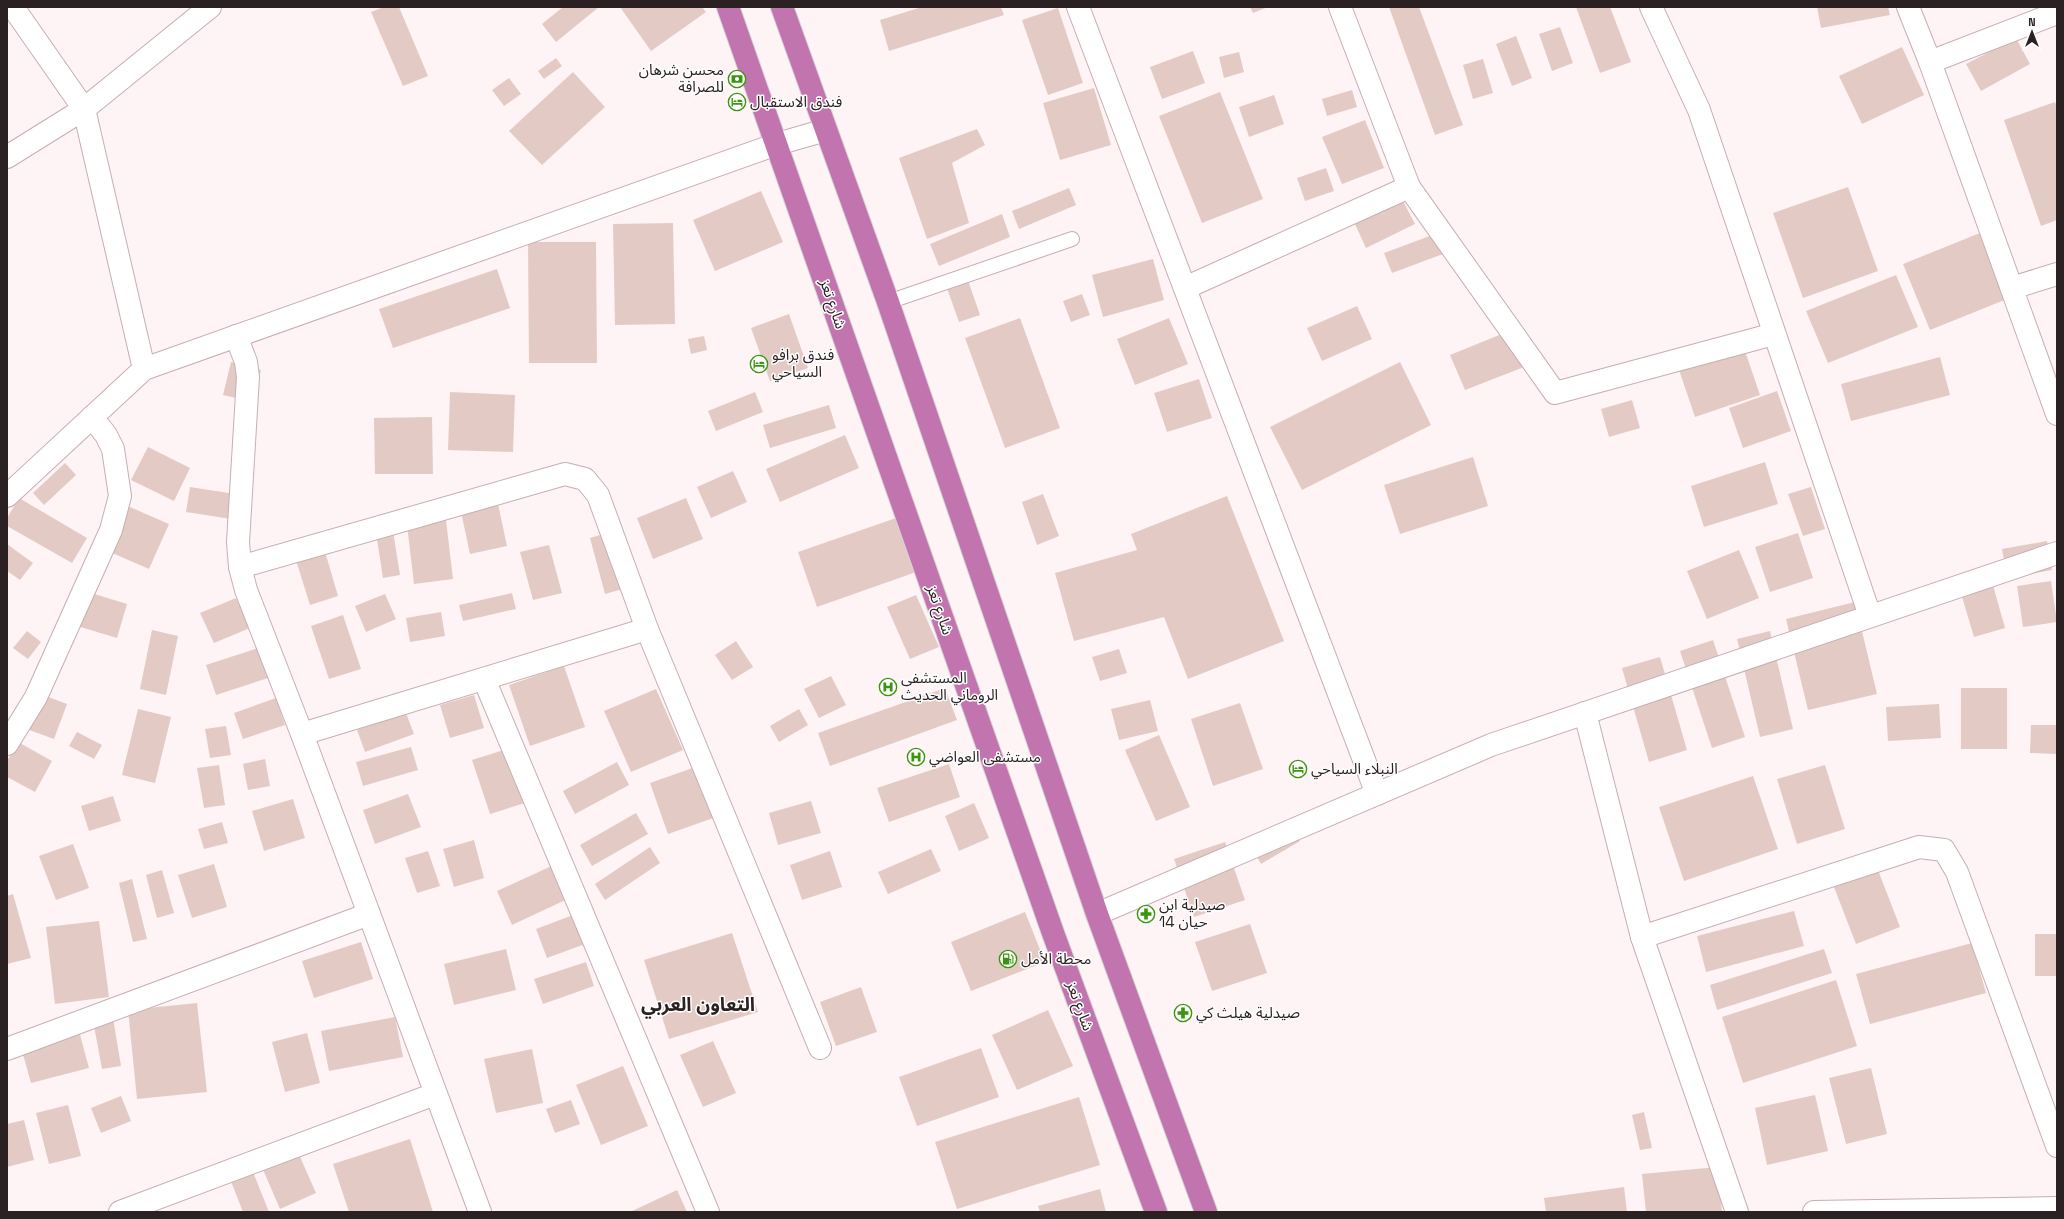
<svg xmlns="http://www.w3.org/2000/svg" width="2064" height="1219" viewBox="0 0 2064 1219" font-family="'Space Grotesk','Noto Sans Arabic',sans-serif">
	<rect width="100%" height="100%" fill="#fef3f5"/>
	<!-- building -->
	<g fill="#e4cac5">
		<polygon points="384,7 399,7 428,76 403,86 371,12"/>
		<polygon points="563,7 599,7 556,42 542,24"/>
		<polygon points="620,7 702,7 706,12 651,51"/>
		<polygon points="922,7 1001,7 1004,15 889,51 880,20"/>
		<polygon points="1250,7 1268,7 1253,13"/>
		<polygon points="1389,7 1419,7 1463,125 1435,135"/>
		<polygon points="1576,7 1610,7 1631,62 1600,73"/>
		<polygon points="1817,7 1888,7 1890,15 1821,28"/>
		<polygon points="1058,8 1083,83 1048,95 1022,20"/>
		<polygon points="1560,27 1573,63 1552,71 1539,34"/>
		<polygon points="1516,36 1532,78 1512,86 1496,44"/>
		<polygon points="2016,38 2030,64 1981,91 1966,64"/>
		<polygon points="1902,47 1924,95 1862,124 1839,76"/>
		<polygon points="1193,51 1205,83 1162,99 1150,67"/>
		<polygon points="1239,52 1244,72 1224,78 1219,57"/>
		<polygon points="556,58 562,66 544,79 538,71"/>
		<polygon points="1483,59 1493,93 1473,99 1463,65"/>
		<polygon points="573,72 605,107 542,165 509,131"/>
		<polygon points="509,78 521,94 504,106 492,90"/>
		<polygon points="1094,88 1111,145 1060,160 1043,103"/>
		<polygon points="1352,90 1357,107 1327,116 1322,99"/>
		<polygon points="1220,92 1263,199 1202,223 1159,116"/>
		<polygon points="1274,95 1284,124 1249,137 1239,107"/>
		<polygon points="2055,102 2057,107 2057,220 2041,226 2004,120"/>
		<polygon points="1365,120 1384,168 1342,184 1322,137"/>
		<polygon points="977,129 985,145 952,163 969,223 927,239 899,158"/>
		<polygon points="1326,168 1334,191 1305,201 1297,178"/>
		<polygon points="1848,187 1878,271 1803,298 1773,213"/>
		<polygon points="1069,188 1076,205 1019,229 1012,211"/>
		<polygon points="761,191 783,242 715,271 693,220"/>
		<polygon points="1403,201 1415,224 1366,248 1355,224"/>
		<polygon points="1002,214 1010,237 939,266 930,244"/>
		<polygon points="673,223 675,324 615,325 613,224"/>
		<polygon points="1980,233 2007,299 1930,330 1903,264"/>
		<polygon points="1435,234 1443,254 1392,273 1384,253"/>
		<polygon points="528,242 596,242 597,363 529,363"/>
		<polygon points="1153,259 1164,300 1103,317 1092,275"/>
		<polygon points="497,269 510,308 393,348 379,309"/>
		<polygon points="964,269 980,315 959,322 943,277"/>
		<polygon points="1896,275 1918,327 1828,363 1806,311"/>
		<polygon points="1082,294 1090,315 1071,322 1063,301"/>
		<polygon points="1357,306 1372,339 1322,361 1307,328"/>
		<polygon points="789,314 808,368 770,381 751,328"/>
		<polygon points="1020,318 1060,428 1005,448 965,338"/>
		<polygon points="1169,318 1188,364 1135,385 1117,339"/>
		<polygon points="1514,329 1529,365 1465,390 1450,355"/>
		<polygon points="704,336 707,350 691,354 688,339"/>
		<polygon points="1743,345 1760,395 1695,417 1678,367"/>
		<polygon points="1940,357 1950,395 1851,421 1841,384"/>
		<polygon points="231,362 261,370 253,402 223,395"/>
		<polygon points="1400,362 1431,425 1302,490 1270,427"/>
		<polygon points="1199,379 1212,418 1167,432 1154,393"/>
		<polygon points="1777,391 1791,431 1743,448 1729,408"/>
		<polygon points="450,392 515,395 513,452 448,450"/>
		<polygon points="755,392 763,412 716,431 708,411"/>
		<polygon points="1632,400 1640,428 1609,437 1601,409"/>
		<polygon points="829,405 836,428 770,448 763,425"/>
		<polygon points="432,417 433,474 375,474 374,418"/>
		<polygon points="845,435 859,468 780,502 766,469"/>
		<polygon points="148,447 190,468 174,501 131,480"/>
		<polygon points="1473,457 1488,506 1400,534 1384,485"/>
		<polygon points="1765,462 1778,504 1704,527 1691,486"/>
		<polygon points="65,463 76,475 44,505 33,493"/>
		<polygon points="733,471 747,502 711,518 697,487"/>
		<polygon points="190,487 235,494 231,519 186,512"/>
		<polygon points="1811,487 1825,529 1803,536 1788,494"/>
		<polygon points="1043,494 1059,536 1037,545 1022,502"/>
		<polygon points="1227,496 1284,641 1188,679 1164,617 1074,641 1055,573 1137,550 1131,534"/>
		<polygon points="19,498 87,538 72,563 7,526 7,518"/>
		<polygon points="686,498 703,539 653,559 637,518"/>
		<polygon points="497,499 507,546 470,554 460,507"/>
		<polygon points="123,504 169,524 149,569 103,549"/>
		<polygon points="899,517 919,571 817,607 798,552"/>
		<polygon points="446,520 453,579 414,584 407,525"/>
		<polygon points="393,531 400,575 383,578 376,533"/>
		<polygon points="610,532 626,588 605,594 590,538"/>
		<polygon points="1798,533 1813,578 1770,592 1755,547"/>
		<polygon points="2047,541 2052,570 2007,578 2002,549"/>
		<polygon points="7,544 33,563 20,580 7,571"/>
		<polygon points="549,545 562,593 533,600 520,552"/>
		<polygon points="324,548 338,596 310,605 295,557"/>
		<polygon points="1739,550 1759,598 1707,619 1687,571"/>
		<polygon points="1989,571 2005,628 1974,637 1957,580"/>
		<polygon points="2051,581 2057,622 2023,627 2017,586"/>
		<polygon points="88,592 127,604 117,638 77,626"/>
		<polygon points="512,593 516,609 463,621 459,605"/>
		<polygon points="385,594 396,619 366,632 355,606"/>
		<polygon points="916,595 939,647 910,659 887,607"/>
		<polygon points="236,598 250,628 214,643 200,613"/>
		<polygon points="1855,602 1877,694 1808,710 1786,619"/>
		<polygon points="441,612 445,636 410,642 406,618"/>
		<polygon points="343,615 361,669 329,679 311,626"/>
		<polygon points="152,630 178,636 166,695 140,689"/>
		<polygon points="27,631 41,642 28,659 13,648"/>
		<polygon points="1770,631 1793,729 1760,737 1737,639"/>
		<polygon points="1713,640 1745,737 1712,748 1680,651"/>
		<polygon points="736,641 753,667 732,680 715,655"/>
		<polygon points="258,648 268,678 216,695 206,665"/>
		<polygon points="1119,649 1127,673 1100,681 1092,657"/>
		<polygon points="1660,657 1687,750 1649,762 1622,668"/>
		<polygon points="564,666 585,727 530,746 509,685"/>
		<polygon points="831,676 846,705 819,718 804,689"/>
		<polygon points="945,688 957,720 830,766 818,733"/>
		<rect x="1961" y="688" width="46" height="61"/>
		<polygon points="656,689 683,750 631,772 604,711"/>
		<polygon points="35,692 67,704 54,739 21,727"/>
		<polygon points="474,695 484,728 450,738 440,705"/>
		<polygon points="276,698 285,725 243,739 234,713"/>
		<polygon points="1150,700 1158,731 1119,740 1111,709"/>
		<polygon points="1240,703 1263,769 1213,786 1191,719"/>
		<polygon points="1939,704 1941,738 1888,741 1886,707"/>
		<polygon points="138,709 171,717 155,783 122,775"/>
		<polygon points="799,709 808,725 779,742 770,726"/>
		<polygon points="406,713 414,734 365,752 357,730"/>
		<polygon points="2031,725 2057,725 2057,754 2030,753"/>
		<polygon points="226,726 231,755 210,758 205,729"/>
		<polygon points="77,732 102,745 94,759 69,746"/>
		<polygon points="1159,735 1190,807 1156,821 1125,750"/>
		<polygon points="18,742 52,761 35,792 7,777 7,761"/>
		<polygon points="411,747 418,770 363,786 356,762"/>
		<polygon points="510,748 528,802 490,814 472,760"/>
		<polygon points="265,759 270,786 248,790 243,764"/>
		<polygon points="617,762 629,785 575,814 563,791"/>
		<polygon points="949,764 960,797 889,822 877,788"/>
		<polygon points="219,765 225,805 204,808 197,768"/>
		<polygon points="701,765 719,816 668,834 650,783"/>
		<polygon points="1825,765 1845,829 1797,844 1777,779"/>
		<polygon points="1753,776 1778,849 1684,881 1659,807"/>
		<polygon points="408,794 421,827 375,844 363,810"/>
		<polygon points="113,796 121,821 89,831 81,806"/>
		<polygon points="293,799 305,838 264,851 252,811"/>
		<polygon points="811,801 821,833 778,845 769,813"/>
		<polygon points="974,803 989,838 959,851 945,816"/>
		<polygon points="636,813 648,834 592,866 580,845"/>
		<polygon points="222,822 228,843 204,849 198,829"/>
		<polygon points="1290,824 1300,841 1261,864 1251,847"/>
		<polygon points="474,840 484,878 454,887 443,849"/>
		<polygon points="1225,842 1245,900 1194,917 1174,859"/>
		<polygon points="73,844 89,888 56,900 39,856"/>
		<polygon points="650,847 660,863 605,900 595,884"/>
		<polygon points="931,849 941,871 888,894 878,872"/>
		<polygon points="428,851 440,886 417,893 405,858"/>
		<polygon points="830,851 842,887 802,900 790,865"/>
		<polygon points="1871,852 1900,927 1856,944 1827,869"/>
		<polygon points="214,864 227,907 192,918 178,875"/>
		<polygon points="556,864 572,897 512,925 497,891"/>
		<polygon points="162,870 174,913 157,918 146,875"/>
		<polygon points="132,879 147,939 133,942 119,883"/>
		<polygon points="13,894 31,958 7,964 7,896"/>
		<polygon points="1794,911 1804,946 1706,972 1697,936"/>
		<polygon points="1025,912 1045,962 971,991 951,942"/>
		<polygon points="573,915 585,944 547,958 536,929"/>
		<polygon points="99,921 109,997 55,1004 46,927"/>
		<polygon points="1250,924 1267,973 1212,991 1195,942"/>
		<polygon points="732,933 758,1012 669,1039 644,960"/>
		<rect x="2035" y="934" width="22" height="42"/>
		<polygon points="361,942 373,979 314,998 302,961"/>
		<polygon points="1972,943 1986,993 1870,1024 1856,974"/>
		<polygon points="506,949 516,990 454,1005 444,964"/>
		<polygon points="1824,949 1832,973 1717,1010 1710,985"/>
		<polygon points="586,962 594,986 543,1004 534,979"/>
		<polygon points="1836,980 1857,1046 1743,1083 1722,1017"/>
		<polygon points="861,987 877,1032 836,1046 820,1002"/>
		<polygon points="197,1003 207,1092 137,1099 128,1010"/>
		<polygon points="1048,1010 1073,1066 1017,1090 992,1035"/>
		<polygon points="112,1012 121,1066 102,1069 92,1015"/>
		<polygon points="395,1017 403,1057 329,1071 321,1031"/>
		<polygon points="79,1031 89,1068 31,1083 21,1047"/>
		<polygon points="307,1033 320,1083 285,1092 272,1042"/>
		<polygon points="713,1041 736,1093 703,1107 680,1055"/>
		<polygon points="981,1048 999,1097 917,1126 899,1077"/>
		<polygon points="532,1049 543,1103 496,1113 484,1059"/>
		<polygon points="623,1066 648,1126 601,1145 576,1085"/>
		<polygon points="1871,1068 1887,1134 1846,1144 1829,1078"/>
		<polygon points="1815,1095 1828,1151 1767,1165 1755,1108"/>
		<polygon points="121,1096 131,1121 101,1133 91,1108"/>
		<polygon points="1079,1097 1100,1165 957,1209 935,1142"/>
		<polygon points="571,1100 580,1124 555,1133 546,1109"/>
		<polygon points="68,1105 81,1156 49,1164 36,1113"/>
		<polygon points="1644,1112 1652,1148 1640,1150 1632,1115"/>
		<polygon points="24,1120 34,1160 7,1167 7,1124"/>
		<polygon points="410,1139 433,1212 349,1212 333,1164"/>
		<polygon points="297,1150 316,1193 280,1209 261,1165"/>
		<polygon points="247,1157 269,1212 243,1212 225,1166"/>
		<polygon points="1717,1167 1722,1212 1646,1212 1642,1174"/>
		<polygon points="1624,1187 1627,1212 1546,1212 1544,1198"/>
		<polygon points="1100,1189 1106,1212 1040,1212 1038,1206"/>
		<polygon points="677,1190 687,1212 630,1212"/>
	</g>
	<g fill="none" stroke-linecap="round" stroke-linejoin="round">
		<defs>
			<polyline id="lane" points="888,302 1072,239"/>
			<g id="street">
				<polyline points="15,7 17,13 84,109 144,369"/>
				<polyline points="1078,7 1377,794"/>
				<polyline points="1340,7 1409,187 1555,393 1774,334"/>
				<polyline points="1651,7 1699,110 1870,616"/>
				<polyline points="1908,7 1930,62 2057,414"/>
				<polyline points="1930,62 2057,13"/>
				<polyline points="7,157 84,109 210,7"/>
				<polyline points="1185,288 1409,187"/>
				<polyline points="2012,288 2057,274"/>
				<polyline points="236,336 246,362 248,377 238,542 240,567 246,590 302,734 480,1212"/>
				<polyline points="7,496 144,369 777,144 826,130"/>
				<polyline points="240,567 565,474 585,479 598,495 647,629 820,1048"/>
				<polyline points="484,679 708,1212"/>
				<polyline points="1585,713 1642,937 1737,1212"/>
				<polyline points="302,734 647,629"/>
				<polyline points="7,744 36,697 111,530 120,496 113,449 106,435 92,417"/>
				<polyline points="1097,914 1491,745 2057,553"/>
				<polyline points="1642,937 1919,847 1944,850 1957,872 2057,1146"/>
				<polyline points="7,1049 369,914"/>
				<polyline points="120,1212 435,1094"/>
				<polyline points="1814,1212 2057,1208"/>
			</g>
			<g id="highway">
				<polyline points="728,7 1053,933 1156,1212"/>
				<polyline points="782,7 888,302 1097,914 1206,1212"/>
			</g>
		</defs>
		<!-- lane casing -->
		<use href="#lane" stroke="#c7aeb3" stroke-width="16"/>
		<!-- street casing -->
		<use href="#street" stroke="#c7aeb3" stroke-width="24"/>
		<!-- highway casing -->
		<use href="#highway" stroke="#d5d3d3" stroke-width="24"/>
		<!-- lane -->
		<use href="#lane" stroke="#fff" stroke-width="14"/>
		<!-- street -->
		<use href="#street" stroke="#fff" stroke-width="22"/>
		<!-- highway -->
		<use href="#highway" stroke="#c174ad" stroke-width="22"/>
	</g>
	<!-- icons -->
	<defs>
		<symbol id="bank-ring" viewBox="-11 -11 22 22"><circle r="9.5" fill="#fff" stroke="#39950e" stroke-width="1.5"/><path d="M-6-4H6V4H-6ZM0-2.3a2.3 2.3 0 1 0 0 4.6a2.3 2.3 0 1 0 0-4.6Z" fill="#39950e"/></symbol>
		<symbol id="hotel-ring" viewBox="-11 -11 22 22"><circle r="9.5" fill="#fff" stroke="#39950e" stroke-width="1.5"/><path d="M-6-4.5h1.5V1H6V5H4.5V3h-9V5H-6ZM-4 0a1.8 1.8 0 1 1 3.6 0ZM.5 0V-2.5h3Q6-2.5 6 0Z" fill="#39950e"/></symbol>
		<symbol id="hospital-ring" viewBox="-11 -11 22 22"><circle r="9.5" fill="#fff" stroke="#39950e" stroke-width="1.5"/><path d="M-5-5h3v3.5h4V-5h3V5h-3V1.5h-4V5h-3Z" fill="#39950e"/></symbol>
		<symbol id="pharmacy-ring" viewBox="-11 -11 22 22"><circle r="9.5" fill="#fff" stroke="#39950e" stroke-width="1.5"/><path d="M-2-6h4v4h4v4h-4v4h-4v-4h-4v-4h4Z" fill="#39950e"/></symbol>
		<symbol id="fuel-ring" viewBox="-11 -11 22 22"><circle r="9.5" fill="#fff" stroke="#39950e" stroke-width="1.5"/><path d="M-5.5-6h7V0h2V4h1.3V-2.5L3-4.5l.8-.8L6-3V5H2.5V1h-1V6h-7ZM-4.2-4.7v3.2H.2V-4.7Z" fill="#39950e"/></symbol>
	</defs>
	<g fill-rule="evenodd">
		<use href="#bank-ring" x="727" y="69" width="20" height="20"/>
		<use href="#hotel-ring" x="727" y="92" width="20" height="20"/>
		<use href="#hotel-ring" x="749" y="354" width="20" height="20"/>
		<use href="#hospital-ring" x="878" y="677" width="20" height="20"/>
		<use href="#hospital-ring" x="906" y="747" width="20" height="20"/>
		<use href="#hotel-ring" x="1288" y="759" width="20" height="20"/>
		<use href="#pharmacy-ring" x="1136" y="904" width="20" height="20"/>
		<use href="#fuel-ring" x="998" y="949" width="20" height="20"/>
		<use href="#pharmacy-ring" x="1173" y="1003" width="20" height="20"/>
	</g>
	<g text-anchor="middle" stroke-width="3" stroke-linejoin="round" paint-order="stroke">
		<!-- poi labels -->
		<g font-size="15" fill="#2b2123" stroke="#fff" text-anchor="start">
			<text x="724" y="75" text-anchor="end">محسن شرهان<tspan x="724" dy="17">للصرافة</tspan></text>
			<text x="750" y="107">فندق الاستقبال</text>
			<text x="772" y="360">فندق برافو<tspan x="772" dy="17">السياحي</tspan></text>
			<text x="901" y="683">المستشفى<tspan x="901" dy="17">الروماني الحديث</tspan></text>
			<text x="929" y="762">مستشفى العواضي</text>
			<text x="1311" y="774">النبلاء السياحي</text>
			<text x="1159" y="910">صيدلية ابن<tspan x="1159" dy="17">حيان 14</tspan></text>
			<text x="1021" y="964">محطة الأمل</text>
			<text x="1196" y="1018">صيدلية هيلث كي</text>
		</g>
		<!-- street labels -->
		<g font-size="15" fill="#2b2123" stroke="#fff">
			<text transform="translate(833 304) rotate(71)" y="5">شارع تعز</text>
			<text transform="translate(940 610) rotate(71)" y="5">شارع تعز</text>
			<text transform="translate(1080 1006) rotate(70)" y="5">شارع تعز</text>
		</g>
		<!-- district labels -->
		<g font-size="19" font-weight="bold" fill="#2b2123" stroke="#fff">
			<text x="698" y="1011">التعاون العربي</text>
		</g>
	</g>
	<!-- border -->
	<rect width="2064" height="1219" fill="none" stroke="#2b2123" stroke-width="16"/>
	<!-- north arrow -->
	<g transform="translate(2032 32)" stroke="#ffffff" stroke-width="3" paint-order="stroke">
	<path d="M0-3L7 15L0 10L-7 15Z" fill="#2b2123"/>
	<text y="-6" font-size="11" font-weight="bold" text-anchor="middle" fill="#2b2123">N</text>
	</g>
</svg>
